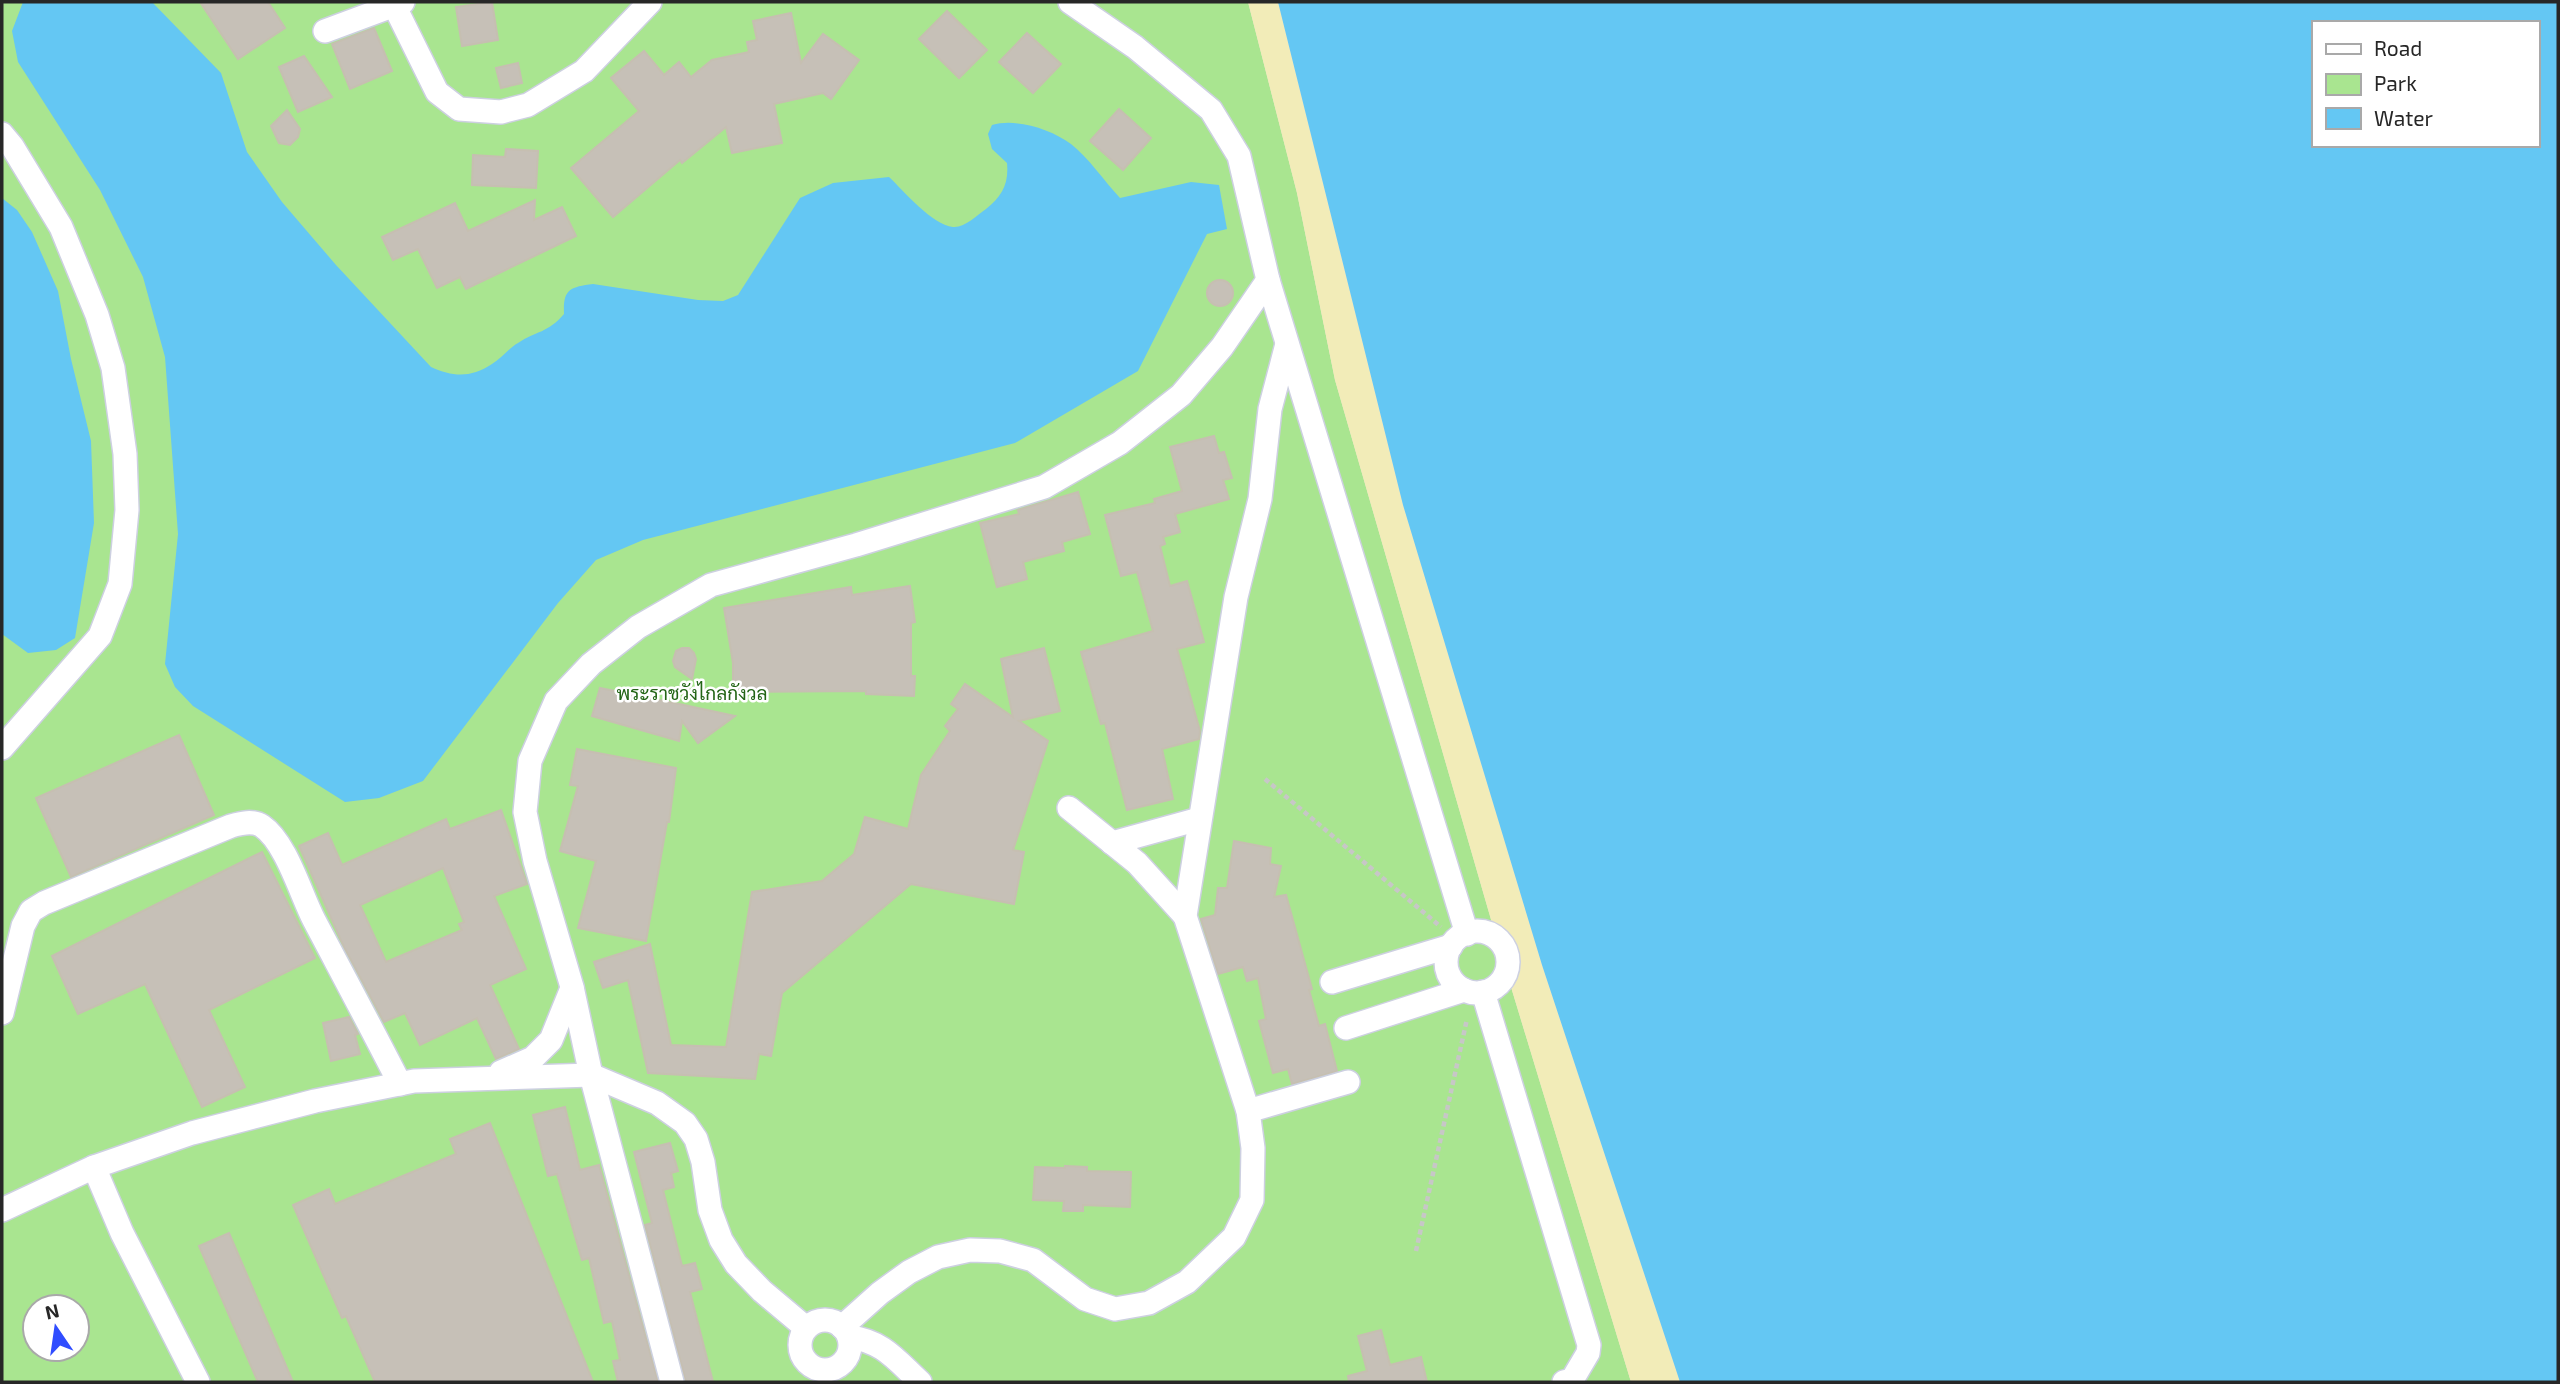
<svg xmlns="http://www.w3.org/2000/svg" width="2560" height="1384" viewBox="0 0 2560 1384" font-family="'Exo 2',Sarabun,sans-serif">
	<rect width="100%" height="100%" fill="#ebe3d7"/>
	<!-- green -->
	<path fill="#a9e590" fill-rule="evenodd" d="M2,2H1248L1297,193L1335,380L1492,923C1515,944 1522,956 1511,987L1631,1382H2ZM35,1307H77V1349H35Z"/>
	<!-- sand -->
	<path fill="#f2ecb8" d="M1248,2H1278L1403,505L1542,965L1680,1382H1631L1511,987C1522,956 1515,944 1492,923L1335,380L1297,193Z"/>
	<!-- water -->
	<g fill="#64c7f3" fill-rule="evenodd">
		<path d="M23,2H152L221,73L247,152L282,202L336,265L431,367C453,377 471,378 492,364C502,358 509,348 518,343C536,331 548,333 564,314C563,290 569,287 593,284L698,300L723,301L738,295L800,198L833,183L889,177C904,191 932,225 953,227C965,228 977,215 986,209C1002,196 1009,184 1007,163L992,149L988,134L992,125C1016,118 1051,129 1071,144C1088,157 1105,182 1120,198L1191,182L1219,185L1227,229L1207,234L1138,371L1015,443L643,540L596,560L558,603L423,781L379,798L345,802L193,706L175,687L165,664L178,534L165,357L143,277L100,190L18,62L12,31Z"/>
		<path d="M1278,2H2558V1382H1680L1542,965L1403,505ZM2313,23H2537V145H2313Z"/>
		<polygon points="2,198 17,210 32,232 58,291 71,359 91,441 94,523 75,638 56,650 28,653 2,634"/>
	</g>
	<!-- building -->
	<g fill="#c6c0b7" stroke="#c6bfb1" stroke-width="2" fill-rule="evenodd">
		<polygon points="200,2 268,2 285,28 238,59"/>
		<polygon points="492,2 498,40 462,46 456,7"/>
		<polygon points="947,11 987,50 959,78 919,39"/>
		<polygon points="791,13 801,63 823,34 859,60 831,99 823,93 774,104 782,143 732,153 726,127 682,163 680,160 613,217 571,168 639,111 611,78 644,51 664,75 679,62 691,77 712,60 749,52 747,42 757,40 753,21"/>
		<polygon points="374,28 392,71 350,89 332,44"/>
		<polygon points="1027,33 1061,64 1033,93 999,62"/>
		<polygon points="304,56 332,97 298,112 279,67"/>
		<polygon points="518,63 522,83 501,88 496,68"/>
		<polygon points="1119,109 1151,138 1123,170 1090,141"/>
		<polygon points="287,110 300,129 298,137 290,145 279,143 271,126"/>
		<polygon points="506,149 538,151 536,188 472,185 473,155 505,157"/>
		<polygon points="535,200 534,220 562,207 576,236 466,289 460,277 437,288 418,249 393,260 382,237 455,203 468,231"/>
		<circle cx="1220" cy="293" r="13"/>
		<polygon points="1214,436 1219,453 1224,452 1232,478 1223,480 1229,499 1175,514 1180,532 1163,537 1165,544 1160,546 1170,586 1187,581 1204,642 1177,649 1200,731 1199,739 1162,749 1173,799 1127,810 1105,723 1101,724 1081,652 1153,631 1137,572 1121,576 1105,515 1155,503 1154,499 1182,491 1170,447"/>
		<polygon points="1078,492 1090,534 1062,542 1064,551 1023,562 1027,579 997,587 980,523 1019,514 1018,510"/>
		<polygon points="910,586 915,622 911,623 911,676 915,676 914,696 866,694 866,691 733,692 733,663 724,608 851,587 852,595"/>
		<polygon points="682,648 689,648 694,653 696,659 692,679 675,667 673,661 676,651"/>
		<polygon points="1044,648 1060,711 1019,721 1048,741 1013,850 1024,852 1014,904 911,884 782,993 771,1056 759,1054 755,1079 648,1073 628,980 603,988 594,962 650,944 671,1045 726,1047 752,892 822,881 854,854 865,817 908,829 921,775 950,731 945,726 958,709 951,704 965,684 1013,717 1001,659"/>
		<polygon points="600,688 684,705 735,716 698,743 682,721 679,741 592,716"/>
		<polygon points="179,735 214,815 71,877 36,798"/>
		<polygon points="577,749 676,768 669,822 667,822 646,941 578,928 596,861 560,851 578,786 570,785"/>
		<path d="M501,810L527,884L494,896L526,969L490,985L519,1049L496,1059L477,1018L420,1045L405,1013L384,1022L344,947L299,846L328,833L342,865L446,819L450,829ZM443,868L464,922L459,924L462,930L386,962L360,905Z"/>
		<polygon points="1234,841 1271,848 1270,864 1281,866 1274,897 1286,895 1312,989 1309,990 1319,1026 1325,1024 1337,1071 1292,1084 1288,1069 1273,1073 1259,1021 1266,1019 1258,978 1247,981 1243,967 1218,974 1201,919 1215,915 1218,888 1227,888"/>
		<polygon points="262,852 315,958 209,1010 245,1087 202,1107 145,984 78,1014 52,956"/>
		<polygon points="349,1017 358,1034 355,1035 360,1054 331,1061 323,1023"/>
		<polygon points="565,1107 580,1170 599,1165 658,1382 618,1382 613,1361 620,1360 612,1321 604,1323 589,1258 582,1260 557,1174 548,1176 533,1115"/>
		<polygon points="490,1123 593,1382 375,1382 346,1316 342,1318 293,1205 329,1189 335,1204 456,1154 450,1139"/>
		<polygon points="670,1143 678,1171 671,1173 674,1187 663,1190 682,1266 695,1263 702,1289 690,1292 713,1382 686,1382 645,1225 652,1223 634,1152"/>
		<polygon points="1065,1166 1087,1167 1087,1171 1131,1172 1130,1207 1083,1205 1083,1211 1063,1211 1064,1201 1033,1200 1035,1167 1065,1168"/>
		<polygon points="229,1233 293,1382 258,1382 199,1246"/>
		<polygon points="1381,1330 1390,1365 1421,1357 1427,1382 1349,1382 1348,1376 1367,1371 1358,1336"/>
	</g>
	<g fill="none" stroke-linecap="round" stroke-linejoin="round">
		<defs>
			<g id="minor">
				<polyline points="1070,2 1135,47 1211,110 1239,156 1268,280 1467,934"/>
				<polyline points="394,5 437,92 459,109 501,112 528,105 584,71 650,2"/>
				<polyline points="325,31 403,2"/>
				<polyline points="2,134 12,146 61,227 97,315 113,368 125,454 127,510 120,584 100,636 2,748"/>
				<polyline points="1069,808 1137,863 1185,916"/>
				<polyline points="1112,843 1199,819"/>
				<circle cx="1477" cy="962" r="31"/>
				<polyline points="1332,982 1451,946"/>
				<polyline points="1483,992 1589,1345 1588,1353 1572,1380 1564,1382"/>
				<path d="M2,1013L23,926L31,911L44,903L231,826C241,823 253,820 262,826C286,842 301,895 314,920C343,975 372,1029 400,1084"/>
				<polyline points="1346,1028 1464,990"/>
				<polyline points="501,1072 533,1058 551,1040 572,988"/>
				<polyline points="1248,1111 1348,1082"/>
				<polyline points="94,1167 122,1233 198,1382"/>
				<polyline points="2,1210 94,1167 192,1133 315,1101 414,1081 591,1075 657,1103 685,1123 696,1139 703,1162 710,1210 721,1240 736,1264 762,1291 806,1328"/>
				<circle cx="825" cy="1345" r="25"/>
				<polyline points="842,1327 880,1293 909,1272 938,1257 970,1250 1000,1251 1033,1260 1085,1299 1115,1309 1149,1303 1187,1282 1234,1237 1252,1200 1253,1148 1248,1111 1185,916 1236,597 1260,499 1270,409 1287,344"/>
				<path d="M849,1337C883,1341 896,1360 920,1382"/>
				<polyline points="672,1382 591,1075 572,987 535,861 525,812 530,761 556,701 591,664 638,627 711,585 856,545 1044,487 1120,443 1181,395 1222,347 1268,280"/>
			</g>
		</defs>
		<!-- minor casing -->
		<use href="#minor" stroke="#cdd0e1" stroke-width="26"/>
		<!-- path -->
		<g stroke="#c7c7c7" stroke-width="4.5" stroke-dasharray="5 3.5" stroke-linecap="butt">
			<polyline points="1265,779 1441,927"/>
			<polyline points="1416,1251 1467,1019"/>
		</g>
		<!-- minor -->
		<use href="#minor" stroke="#fff" stroke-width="23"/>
	</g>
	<g text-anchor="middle" stroke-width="5" stroke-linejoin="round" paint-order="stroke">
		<!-- park labels -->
		<g font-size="19" fill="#236516" stroke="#fff">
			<text x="692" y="700">พระราชวังไกลกังวล</text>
		</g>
	</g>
	<!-- border -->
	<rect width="2560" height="1384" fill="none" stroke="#272727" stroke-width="7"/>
	<!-- legend -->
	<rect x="2312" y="21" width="228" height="126" fill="#ffffff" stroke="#a9a9a9" stroke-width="2"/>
	<rect x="2326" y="44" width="35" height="10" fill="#ffffff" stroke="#a9a9a9" stroke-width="2"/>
	<text x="2374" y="56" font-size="21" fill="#272727">Road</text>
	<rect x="2326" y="74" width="35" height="21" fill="#a9e590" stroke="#a9a9a9" stroke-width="2"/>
	<text x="2374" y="91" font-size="21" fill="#272727">Park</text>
	<rect x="2326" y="108" width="35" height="21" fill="#64c7f3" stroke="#a9a9a9" stroke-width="2"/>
	<text x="2374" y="126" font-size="21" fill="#272727">Water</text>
	<!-- north arrow -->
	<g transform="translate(56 1328) rotate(347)"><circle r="33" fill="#ffffff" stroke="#a9a9a9" stroke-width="2"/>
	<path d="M0-5L12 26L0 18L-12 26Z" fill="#304dff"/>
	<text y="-10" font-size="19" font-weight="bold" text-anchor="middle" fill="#272727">N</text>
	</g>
</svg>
